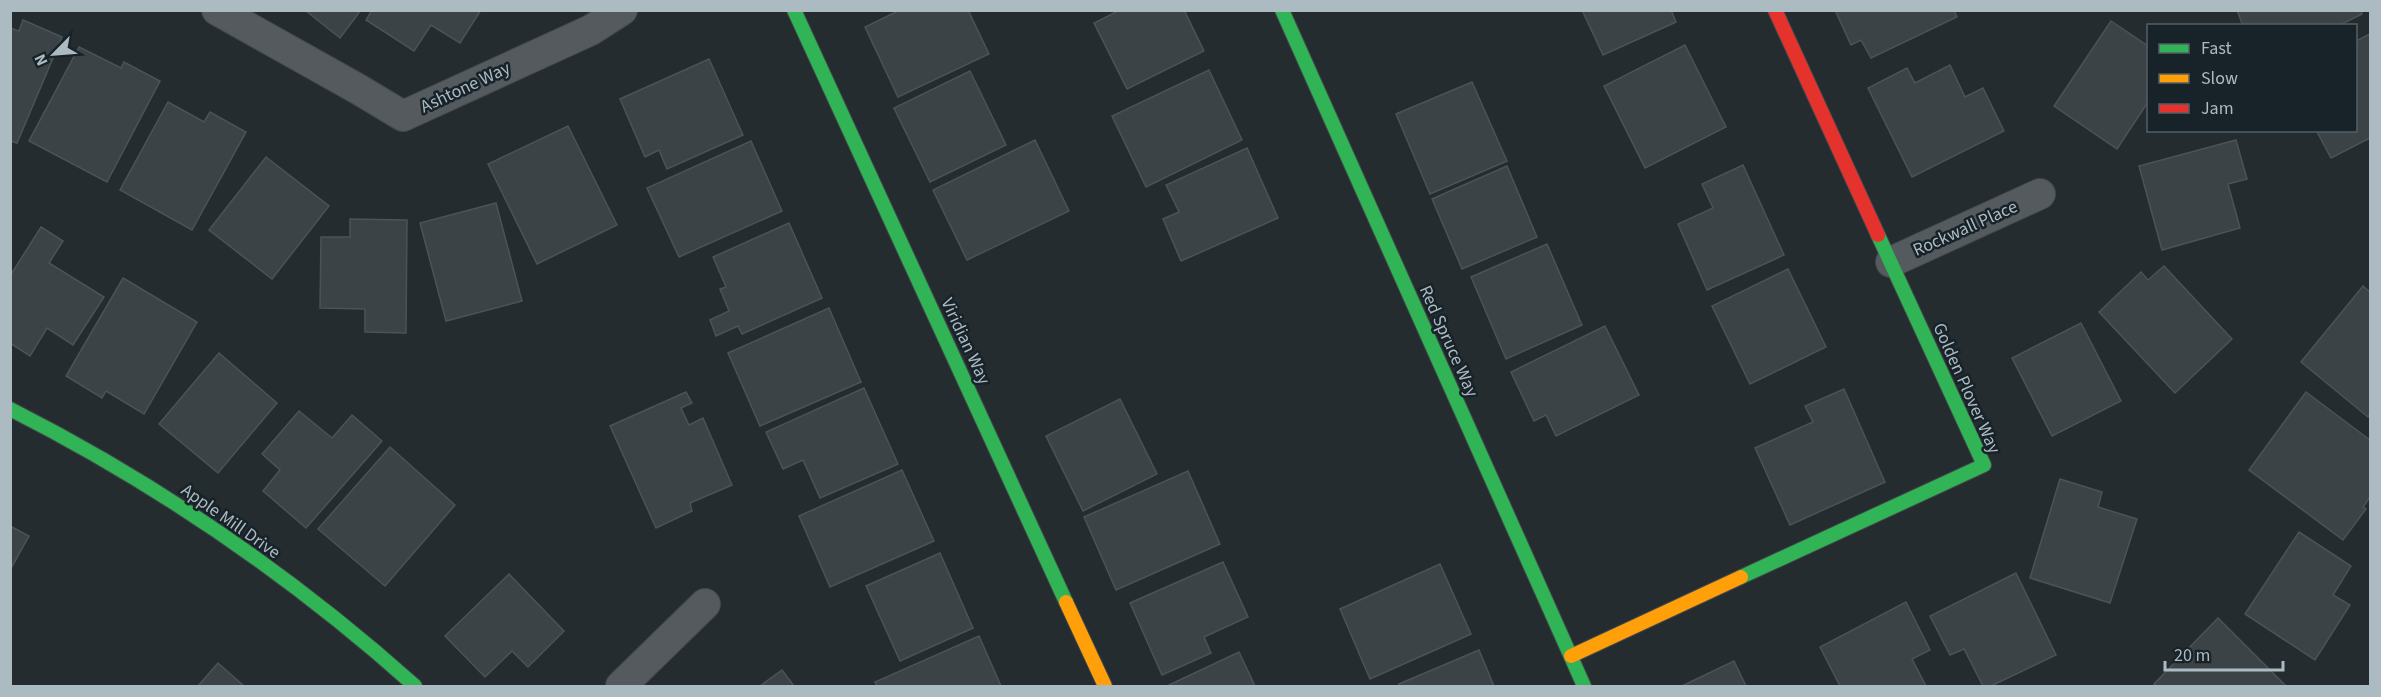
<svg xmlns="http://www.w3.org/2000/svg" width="2381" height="697" viewBox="0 0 2381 697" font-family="'Source Sans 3',sans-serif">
	<rect width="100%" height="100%" fill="#242c2f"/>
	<!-- building -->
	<g fill="#3c4346" stroke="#4b5358" stroke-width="1.5">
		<polygon points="305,10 361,10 340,38"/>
		<polygon points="372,10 481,10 460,43 431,25 414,51 366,20"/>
		<polygon points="900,10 968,10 989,54 898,97 865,27"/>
		<polygon points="1120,10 1184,10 1204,51 1127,89 1094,23"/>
		<polygon points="1582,10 1671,10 1676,22 1603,55"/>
		<polygon points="1835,10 1954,10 1957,17 1871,58 1861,40 1851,45"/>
		<polygon points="2237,10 2361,10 2362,14 2338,26 2243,26"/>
		<polygon points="23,20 62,37 17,143 10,141 10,28 19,31"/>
		<polygon points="2111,21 2148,46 2148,102 2117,149 2054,106"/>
		<polygon points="2370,34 2370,138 2331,158 2316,130 2356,130 2356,41"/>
		<polygon points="1685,45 1726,127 1645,168 1604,86"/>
		<polygon points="79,47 121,68 124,62 160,81 107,182 29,141"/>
		<polygon points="709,59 743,135 667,169 659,150 645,157 620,99"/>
		<polygon points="1950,65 1965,97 1983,88 2004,131 1912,177 1868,88 1907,68 1915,83"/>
		<polygon points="1209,70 1242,140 1146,187 1112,116"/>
		<polygon points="970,71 1006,145 930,182 894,108"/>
		<polygon points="1472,82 1507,161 1430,194 1396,114"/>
		<polygon points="168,102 204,122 210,112 246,132 192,230 120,190"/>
		<polygon points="568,126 617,225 537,264 488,164"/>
		<polygon points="1035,140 1069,211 967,260 933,190"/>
		<polygon points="2236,140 2247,179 2228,184 2240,228 2162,250 2139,166"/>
		<polygon points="751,141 782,211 679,257 647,188"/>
		<polygon points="1247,148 1278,218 1181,261 1163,219 1179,212 1166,185"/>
		<polygon points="266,157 329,206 272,279 209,230"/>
		<polygon points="1743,165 1784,255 1707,290 1678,224 1713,208 1702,184"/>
		<polygon points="1507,166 1537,237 1462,269 1432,199"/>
		<polygon points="496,203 522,301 446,321 420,223"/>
		<polygon points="350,219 407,220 406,333 365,332 365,309 320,308 321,237 350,237"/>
		<polygon points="789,223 822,298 742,334 738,326 716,336 710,320 729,311 720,289 726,287 713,257"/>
		<polygon points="41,227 63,241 49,263 104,297 73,345 47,328 30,356 10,343 10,276"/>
		<polygon points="1547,244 1582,325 1506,359 1471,277"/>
		<polygon points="2164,266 2232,339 2175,393 2099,312 2141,272 2148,280"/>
		<polygon points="1788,269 1826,347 1750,384 1712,306"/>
		<polygon points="123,278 197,322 144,414 106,391 102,398 66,376"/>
		<polygon points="2363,286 2370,292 2370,414 2368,417 2301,362"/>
		<polygon points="829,308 861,382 760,426 728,353"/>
		<polygon points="2081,323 2121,401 2052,436 2012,358"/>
		<polygon points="1605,326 1639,395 1556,436 1546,415 1534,421 1511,372"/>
		<polygon points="219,353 277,403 218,473 159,424"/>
		<polygon points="864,388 898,464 820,498 803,460 783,469 766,432"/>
		<polygon points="1844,389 1885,482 1790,525 1755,448 1813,422 1805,406"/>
		<polygon points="686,392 692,403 681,408 689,425 703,418 732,485 690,503 692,511 656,528 610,426"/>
		<polygon points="2306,392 2370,440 2370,497 2363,507 2366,509 2343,540 2249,470"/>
		<polygon points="1120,399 1157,474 1083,511 1046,436"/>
		<polygon points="299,411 332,438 352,415 382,441 306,528 263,491 280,470 262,454"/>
		<polygon points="390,447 455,505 385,586 318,529"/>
		<polygon points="902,470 934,541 830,587 799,516"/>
		<polygon points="1188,471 1220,544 1116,590 1084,517"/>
		<polygon points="2060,479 2102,492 2098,507 2137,519 2110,603 2030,578"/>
		<polygon points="10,526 29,536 10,570"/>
		<polygon points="2299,532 2351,566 2333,595 2350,605 2315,660 2245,614"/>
		<polygon points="940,553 973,628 900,661 866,586"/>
		<polygon points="1223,562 1248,617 1204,637 1211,653 1162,675 1130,603"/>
		<polygon points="1440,564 1471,634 1370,679 1340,609"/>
		<polygon points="2016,573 2056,655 1991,686 1983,686 1964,649 1950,655 1930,616"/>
		<polygon points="509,574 564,631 528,667 512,651 485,677 445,636"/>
		<polygon points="1906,602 1930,650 1912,659 1926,686 1840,686 1820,647"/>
		<polygon points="2218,618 2286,686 2156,686 2154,684"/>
		<polygon points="979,636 1001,686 877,686 875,682"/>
		<polygon points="1479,650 1494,686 1400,686 1399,684"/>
		<polygon points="1239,652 1255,686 1167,686"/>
		<polygon points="1734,661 1746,686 1682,686"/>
		<polygon points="218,663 244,686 198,686"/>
		<polygon points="782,670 794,686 760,686"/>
	</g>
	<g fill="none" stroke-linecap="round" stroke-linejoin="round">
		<defs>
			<g id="street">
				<polyline points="217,10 358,89 403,116 591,30 622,10"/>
				<polyline points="1891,262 2040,194"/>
				<polyline points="621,686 705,604"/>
			</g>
			<g id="fast">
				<polyline points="794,10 1066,602"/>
				<polyline points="1282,10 1584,686"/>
				<path d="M10,409C156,483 293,577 415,686"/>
				<polyline points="1741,577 1984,465 1878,235"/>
			</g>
			<g id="slow">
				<polyline points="1066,602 1105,686"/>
				<polyline points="1571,656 1741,577"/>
			</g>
			<polyline id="jam" points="1775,10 1878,235"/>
		</defs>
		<!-- street casing -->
		<use href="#street" stroke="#42474a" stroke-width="32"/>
		<!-- fast casing -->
		<use href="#fast" stroke="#42474a" stroke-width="16"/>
		<!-- slow casing -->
		<use href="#slow" stroke="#42474a" stroke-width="16"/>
		<!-- jam casing -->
		<use href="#jam" stroke="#42474a" stroke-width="16"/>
		<!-- street -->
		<use href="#street" stroke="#545a5e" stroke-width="30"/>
		<!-- fast -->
		<use href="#fast" stroke="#30b455" stroke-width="14"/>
		<!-- slow -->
		<use href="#slow" stroke="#ff9f0a" stroke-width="14"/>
		<!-- jam -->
		<use href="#jam" stroke="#e5322d" stroke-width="14"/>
	</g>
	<g text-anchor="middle" stroke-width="5" stroke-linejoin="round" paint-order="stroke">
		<!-- street labels -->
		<g font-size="18" fill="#acbac2" stroke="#182329">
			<text transform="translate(465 87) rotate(-25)" y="6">Ashtone Way</text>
			<text transform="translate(1965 228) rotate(-24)" y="6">Rockwall Place</text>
			<text transform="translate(966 341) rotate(65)" y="6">Viridian Way</text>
			<text transform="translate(1449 341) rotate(66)" y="6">Red Spruce Way</text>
			<text transform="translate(1967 388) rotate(66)" y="6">Golden Plover Way</text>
			<text transform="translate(231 521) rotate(35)" y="6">Apple Mill Drive</text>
		</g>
	</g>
	<!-- border -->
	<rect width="2381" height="697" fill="none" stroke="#acbac2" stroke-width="24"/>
	<!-- legend -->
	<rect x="2147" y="24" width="210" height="108" fill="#182329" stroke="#535f66" stroke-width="1.5"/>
	<rect x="2159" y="44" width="30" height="9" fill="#30b455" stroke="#535f66" stroke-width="1.5"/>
	<text x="2201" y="54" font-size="18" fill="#acbac2">Fast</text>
	<rect x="2159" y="74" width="30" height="9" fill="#ff9f0a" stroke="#535f66" stroke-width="1.5"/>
	<text x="2201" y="84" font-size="18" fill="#acbac2">Slow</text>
	<rect x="2159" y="104" width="30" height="9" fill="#e5322d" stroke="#535f66" stroke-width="1.5"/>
	<text x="2201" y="114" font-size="18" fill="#acbac2">Jam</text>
	<!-- north arrow -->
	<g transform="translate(54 54) rotate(245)" stroke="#182329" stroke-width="4.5" paint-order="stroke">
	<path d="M0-4.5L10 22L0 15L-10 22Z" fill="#acbac2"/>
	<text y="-9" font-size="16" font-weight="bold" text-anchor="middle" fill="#acbac2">N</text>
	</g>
	<!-- scale -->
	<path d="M2165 661v9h118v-9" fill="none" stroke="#acbac2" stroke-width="3"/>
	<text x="2174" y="661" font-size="18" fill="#acbac2" stroke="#182329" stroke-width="4.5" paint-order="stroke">20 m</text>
</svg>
